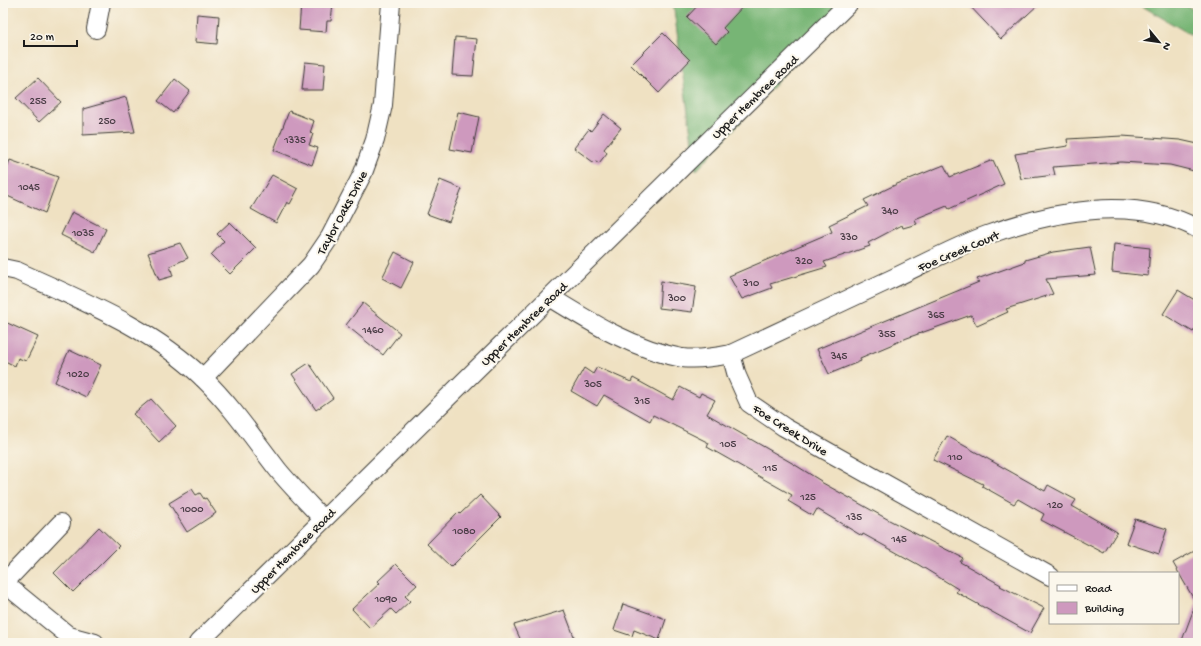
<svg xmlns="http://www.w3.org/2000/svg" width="1201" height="646" viewBox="0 0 1201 646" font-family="'Gochi Hand',sans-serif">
	<rect width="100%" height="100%" fill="#fbf7ec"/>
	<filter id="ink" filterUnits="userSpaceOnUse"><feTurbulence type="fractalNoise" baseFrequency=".025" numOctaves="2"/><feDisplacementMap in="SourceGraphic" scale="8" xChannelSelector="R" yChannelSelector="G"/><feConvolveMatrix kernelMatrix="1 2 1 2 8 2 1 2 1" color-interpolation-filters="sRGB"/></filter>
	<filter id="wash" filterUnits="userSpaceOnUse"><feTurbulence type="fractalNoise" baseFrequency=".012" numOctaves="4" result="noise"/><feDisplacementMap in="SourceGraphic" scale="16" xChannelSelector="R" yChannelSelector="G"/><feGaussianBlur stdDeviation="0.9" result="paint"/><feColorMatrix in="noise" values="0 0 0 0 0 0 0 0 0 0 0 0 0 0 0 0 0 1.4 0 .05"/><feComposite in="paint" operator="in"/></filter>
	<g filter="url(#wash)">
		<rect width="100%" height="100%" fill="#efe1c2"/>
		<!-- forest -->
		<g fill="#77b575" stroke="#4a6848">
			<polygon points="673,3 849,3 696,171"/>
			<polygon points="1137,3 1181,3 1198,12 1198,39"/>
		</g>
		<g id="blocks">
			<!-- building -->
			<g fill="#ce99be">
				<polygon points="301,3 333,3 331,21 327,21 326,32 299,30"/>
				<polygon points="700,3 746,3 723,28 727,32 716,44 687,17"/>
				<polygon points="967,3 1040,3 1001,39"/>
				<polygon points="197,14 219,16 217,44 195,42"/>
				<polygon points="663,33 690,60 659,93 631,65"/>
				<polygon points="455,37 477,39 473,76 452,75"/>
				<polygon points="305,62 325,64 323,90 302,90"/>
				<polygon points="38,78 61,102 39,122 16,98"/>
				<polygon points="175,79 190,91 173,113 158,101"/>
				<polygon points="126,97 135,132 83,135 83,109"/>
				<polygon points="289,111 314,121 310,133 313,134 309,145 318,148 312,165 274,150"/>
				<polygon points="458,112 479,117 472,153 450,149"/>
				<polygon points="604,114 621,128 604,149 607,153 599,163 596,161 593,162 574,148 589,129 591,131"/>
				<polygon points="1122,136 1180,140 1198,144 1198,172 1170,165 1121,162 1053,167 1055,175 1021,179 1015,154 1068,146 1067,139"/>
				<polygon points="10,160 58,177 45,213 3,194 3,178"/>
				<polygon points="993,160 1004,184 949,209 947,206 915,219 917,224 903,228 902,225 868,243 870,246 824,262 827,267 770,284 772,288 742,299 729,276 832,232 829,225 868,206 864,200 897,184 944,165 950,177"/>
				<polygon points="272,175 298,189 290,204 287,202 276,223 251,209"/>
				<polygon points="440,180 462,189 449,222 427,214"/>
				<polygon points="72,212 106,229 95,252 61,235"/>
				<polygon points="230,222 256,248 230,274 211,255 224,241 217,234"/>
				<polygon points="180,243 188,258 170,266 173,276 159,280 148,253"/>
				<polygon points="1114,244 1150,248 1148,276 1112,272"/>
				<polygon points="1090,247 1096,275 1046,279 1053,294 1006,309 1008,312 977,326 971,315 907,338 860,358 861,361 829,374 817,349 979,282 977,279 1025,262 1025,260 1053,252"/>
				<polygon points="395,252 414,262 401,288 382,278"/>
				<polygon points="661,281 696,287 692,312 659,308"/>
				<polygon points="1178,290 1198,302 1198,325 1193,332 1163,314"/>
				<polygon points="363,303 400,333 383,355 346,325"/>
				<polygon points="3,321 38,337 26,361 18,358 15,366 3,360"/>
				<polygon points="69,350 101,365 86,397 55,382"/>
				<polygon points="309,363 333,398 316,410 292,374"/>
				<polygon points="597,367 631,382 633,378 673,400 680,387 699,397 701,393 715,400 707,414 792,463 821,481 821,482 889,520 963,558 960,562 1001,585 1000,586 1044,608 1030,633 956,592 958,589 919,565 863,534 862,536 817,509 813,516 788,501 792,495 707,447 709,443 653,415 650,421 604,395 597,406 571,391 584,368 593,374"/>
				<polygon points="151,399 176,426 159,442 133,414"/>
				<polygon points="947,436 1045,491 1048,485 1076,500 1072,506 1117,532 1104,553 1041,520 1044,514 1018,499 1014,504 982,486 983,484 933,460"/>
				<polygon points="192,489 196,495 200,493 204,499 206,498 216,513 187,532 169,503"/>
				<polygon points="480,495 501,517 451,567 427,544 458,512 460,514"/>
				<polygon points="1135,519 1167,529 1159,554 1126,543"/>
				<polygon points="99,527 119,546 73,592 54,573"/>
				<polygon points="1198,549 1198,643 1181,643 1196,603 1173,563"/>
				<polygon points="396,564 417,585 405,596 410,601 396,614 391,609 370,628 352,609 380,583 378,581"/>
				<polygon points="623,604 666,619 659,640 634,630 632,636 614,630"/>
				<polygon points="564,610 575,639 563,643 522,643 514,625"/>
			</g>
		</g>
	</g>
	<g filter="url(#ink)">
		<use href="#blocks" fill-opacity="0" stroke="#3c3a35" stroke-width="1"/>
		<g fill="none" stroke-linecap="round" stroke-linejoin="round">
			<defs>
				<g id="minor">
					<polyline points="96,29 101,3"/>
					<path d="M3,268L17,271C82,301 150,327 203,378C231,405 254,439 278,470C292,487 308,503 323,519"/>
					<path d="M550,297C592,323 633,349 682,358C698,360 716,357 731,354C782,330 834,306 885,282C918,267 952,248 987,235C1053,211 1133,194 1198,229"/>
					<polyline points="731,354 737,376 749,403 784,427 1050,576"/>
					<polyline points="203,378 311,265 330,237 363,173 375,140 383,105 391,3"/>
					<polyline points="61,523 4,583 69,636 95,643"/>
					<polyline points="198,643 849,3"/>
				</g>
			</defs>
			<!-- minor casing -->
			<use href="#minor" stroke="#3c3a35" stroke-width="20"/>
			<!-- minor -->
			<use href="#minor" stroke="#fff" stroke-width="18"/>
		</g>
	</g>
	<g text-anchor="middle" stroke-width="4" stroke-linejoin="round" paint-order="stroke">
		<!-- number labels -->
		<g font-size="11" fill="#483b44">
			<text x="38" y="104">255</text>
			<text x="107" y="124">250</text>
			<text x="295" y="143">1335</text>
			<text x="29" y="190">1045</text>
			<text x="890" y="214">340</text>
			<text x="83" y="236">1035</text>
			<text x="849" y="240">330</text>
			<text x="804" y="264">320</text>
			<text x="751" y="286">310</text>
			<text x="677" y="301">300</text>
			<text x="936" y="318">365</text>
			<text x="373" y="333">1460</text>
			<text x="887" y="337">355</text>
			<text x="839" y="359">345</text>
			<text x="78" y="377">1020</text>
			<text x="593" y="387">305</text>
			<text x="642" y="404">315</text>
			<text x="728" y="447">105</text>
			<text x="955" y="460">110</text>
			<text x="770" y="471">115</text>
			<text x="808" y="500">125</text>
			<text x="1055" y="508">120</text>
			<text x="192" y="512">1000</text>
			<text x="854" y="520">135</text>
			<text x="464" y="534">1080</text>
			<text x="899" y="542">145</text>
			<text x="386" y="602">1090</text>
		</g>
		<!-- street labels -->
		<g font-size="13" fill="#1c1c1c" stroke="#fbf7ec">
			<text transform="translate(754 96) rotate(-44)" y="5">Upper Hembree Road</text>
			<text transform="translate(341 212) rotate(-62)" y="5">Taylor Oaks Drive</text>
			<text transform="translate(958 250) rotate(-23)" y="5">Foe Creek Court</text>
			<text transform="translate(523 323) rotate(-44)" y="5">Upper Hembree Road</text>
			<text transform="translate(791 429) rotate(32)" y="5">Foe Creek Drive</text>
			<text transform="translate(292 550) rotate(-45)" y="5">Upper Hembree Road</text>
		</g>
	</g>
	<!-- margin -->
	<rect width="1201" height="646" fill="none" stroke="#fbf7ec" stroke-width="16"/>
	<!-- legend -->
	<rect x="1049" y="572" width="130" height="52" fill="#fbf7ec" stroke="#a29f99"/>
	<rect x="1057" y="585" width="20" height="6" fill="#ffffff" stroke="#a29f99"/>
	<text x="1085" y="592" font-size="12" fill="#1c1c1c">Road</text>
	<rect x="1057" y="602" width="20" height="12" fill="#ce99be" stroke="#a29f99"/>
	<text x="1085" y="612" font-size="12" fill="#1c1c1c">Building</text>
	<!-- north arrow -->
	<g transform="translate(1159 42) rotate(119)" stroke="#fbf7ec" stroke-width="3" paint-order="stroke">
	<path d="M0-3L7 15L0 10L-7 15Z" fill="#1c1c1c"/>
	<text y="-6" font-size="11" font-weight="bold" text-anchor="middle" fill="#1c1c1c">N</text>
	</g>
	<!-- scale -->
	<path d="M24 40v6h53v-6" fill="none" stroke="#1c1c1c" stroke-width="2"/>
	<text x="30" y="40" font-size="12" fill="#1c1c1c" stroke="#fbf7ec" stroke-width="3" paint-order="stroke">20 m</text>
</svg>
